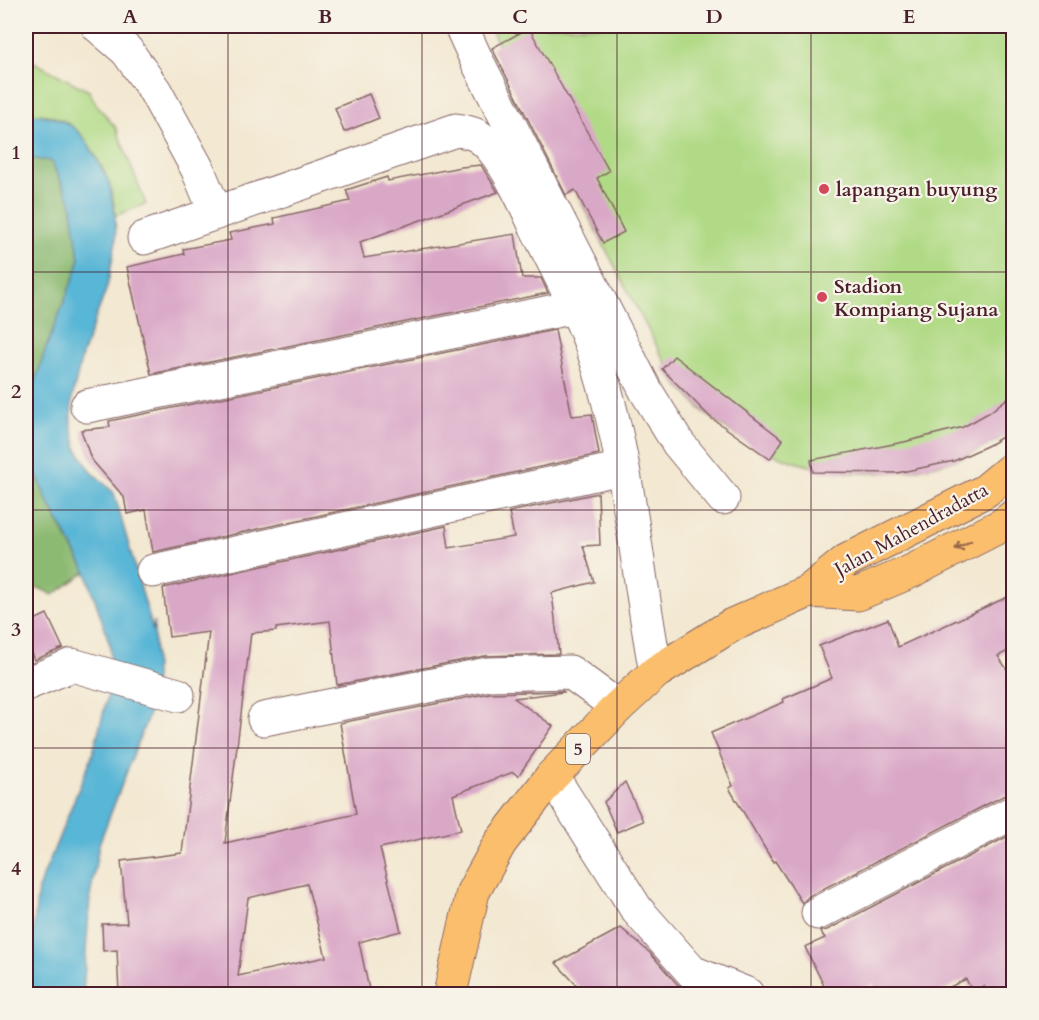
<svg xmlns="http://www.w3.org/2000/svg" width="1039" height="1020" viewBox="0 0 1039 1020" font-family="Cardo,serif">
	<rect width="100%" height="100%" fill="#f7f3e8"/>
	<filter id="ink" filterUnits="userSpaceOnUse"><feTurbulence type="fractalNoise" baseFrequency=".0167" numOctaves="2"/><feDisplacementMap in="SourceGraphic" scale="12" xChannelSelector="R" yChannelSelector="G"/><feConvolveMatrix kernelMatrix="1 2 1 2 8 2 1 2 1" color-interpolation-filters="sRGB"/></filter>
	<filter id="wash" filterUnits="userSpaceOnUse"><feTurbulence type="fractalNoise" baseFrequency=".008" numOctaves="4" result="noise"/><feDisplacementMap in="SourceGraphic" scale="24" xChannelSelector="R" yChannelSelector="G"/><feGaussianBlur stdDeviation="1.35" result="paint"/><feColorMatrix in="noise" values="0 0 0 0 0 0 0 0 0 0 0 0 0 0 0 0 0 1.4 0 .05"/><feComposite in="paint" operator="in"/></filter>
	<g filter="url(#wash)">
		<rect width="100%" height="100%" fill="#f3e8d1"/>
		<!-- green -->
		<g fill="#b0da85" stroke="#7d7c58" stroke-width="1.5">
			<path d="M489,26H1013V430C995,442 973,455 952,461C865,486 785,473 712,419C699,409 688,395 676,383Z"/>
			<path d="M26,58L89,91L96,104L116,128L146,204L115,216C114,205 113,193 109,183C102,164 82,129 62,120C51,114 38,114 26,113Z"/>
		</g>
		<!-- forest -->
		<g fill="#8cba72" stroke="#6b6c4e" stroke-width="1.5">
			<polygon points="26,158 50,160 71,202 79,258 79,266 46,348 26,410"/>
			<path d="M26,431C33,482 61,527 86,572L53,595L39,588L26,591Z"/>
		</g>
		<!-- water -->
		<path fill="#58b6d6" stroke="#516a80" stroke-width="1.5" d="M26,113C82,118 84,137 109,182L115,216L116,241L107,287L82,355L72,398L71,423L77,449L91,471L114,493L153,631L154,621L155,677L152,706L99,844L90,897L83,994H26L38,889L92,756L111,683L110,645L86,572L45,496L29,453L26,431V410L46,348L78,266L79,258L71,202L51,161L26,158Z"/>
		<g id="blocks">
			<!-- building -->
			<g fill="#daa8c7" fill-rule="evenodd">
				<polygon points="529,28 609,171 597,178 624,232 603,243 575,190 566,195 492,48"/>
				<polygon points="369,94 379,118 344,132 335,108"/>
				<polygon points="481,165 498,192 360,242 364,258 515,234 522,278 541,278 548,293 151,374 127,267 184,254 183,249 231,240 229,233 275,224 274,218 350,201 346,190 387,177 388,181 461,167"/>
				<polygon points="555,330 572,416 592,414 599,454 153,552 146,510 127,514 124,497 91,459 81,430 110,427 109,421"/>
				<polygon points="674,356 783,440 770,459 710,417 662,369"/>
				<polygon points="1014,393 1014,430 989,445 954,461 897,473 813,472 811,460 904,442 963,427 990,412"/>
				<path d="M598,493L600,545L583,546L594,582L552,593L559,654L484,656L337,685L330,621L276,628V631L251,633L225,843L356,814L340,723L490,693L563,691L564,692L514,698L553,726L518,776L513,772L453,795L461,830L380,848L401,931L359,942L370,994H208L207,989L177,994H119L117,950L103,951L102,924L127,923L121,861L182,853L209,632L169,637L163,588L446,526L449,548L514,537L509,512ZM307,884L326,957L238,976L248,898Z"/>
				<polygon points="1014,594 1014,648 998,656 1014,680 1014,794 1005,795 809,896 802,903 775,861 773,862 729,788 733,786 711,733 784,702 783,699 832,678 819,646 888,619 898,647"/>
				<polygon points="47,614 63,648 34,660 26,641 26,624"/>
				<polygon points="625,782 643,821 617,832 604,802"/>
				<polygon points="1014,833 1014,994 988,994 984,986 972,991 966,979 936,994 878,994 874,984 849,994 828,994 805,947 825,938 820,931 827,930"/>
				<polygon points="621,928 650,953 678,985 698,994 585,994 556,963"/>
			</g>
		</g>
	</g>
	<g filter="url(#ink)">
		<use href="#blocks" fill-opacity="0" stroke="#856565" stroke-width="1.5"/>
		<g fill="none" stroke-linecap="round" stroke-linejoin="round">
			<defs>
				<g id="minor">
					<polyline points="98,26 127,51 155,91 197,168 216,213"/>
					<polyline points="461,26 476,59 646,391 678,443 723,498"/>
					<path d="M144,238L456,130C464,131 471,132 478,136C501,150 523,199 534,223C557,270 584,318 599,368C629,464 637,573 656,672"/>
					<polyline points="87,406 575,307"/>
					<polyline points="153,571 622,468"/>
					<polyline points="26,684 72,665 178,695"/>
					<polyline points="264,719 488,674 570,672 618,707"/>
					<polyline points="552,776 637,910 692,972 747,994"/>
					<polyline points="818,913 1014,812"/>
				</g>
				<g id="highway">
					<polyline points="809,591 858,594 912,571 1002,525 1014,516"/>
					<polyline points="450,994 473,892 500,843 552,776 618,707 656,672 732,625 809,591 846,561 985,491 1014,467"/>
				</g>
			</defs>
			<!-- minor casing -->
			<use href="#minor" stroke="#856565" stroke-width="35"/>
			<!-- highway casing -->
			<use href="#highway" stroke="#856565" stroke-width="35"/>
			<!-- minor -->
			<use href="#minor" stroke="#fff" stroke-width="33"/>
			<!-- highway -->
			<use href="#highway" stroke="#fabe6d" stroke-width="33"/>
		</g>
		<!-- one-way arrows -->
		<defs><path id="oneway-shaft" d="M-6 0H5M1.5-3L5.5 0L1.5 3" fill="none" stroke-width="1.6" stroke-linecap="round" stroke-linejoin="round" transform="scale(1.5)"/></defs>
		<use stroke="#996749" href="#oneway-shaft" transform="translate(963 545) rotate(153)"/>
	</g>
	<!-- grid -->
	<path fill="none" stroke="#4a1f2b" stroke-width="1.5" stroke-opacity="0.55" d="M228,26V994M422,26V994M617,26V994M811,26V994M26,272H1014M26,510H1014M26,748H1014"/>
	<!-- markers -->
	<g fill="#d1495b" stroke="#f7f3e8" stroke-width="2">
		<circle cx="824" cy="189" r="6"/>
		<circle cx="822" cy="297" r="6"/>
	</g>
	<g text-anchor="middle" stroke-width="4.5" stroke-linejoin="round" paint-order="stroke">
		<!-- shield labels -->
		<rect fill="#f7f3e8" stroke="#7e5f64" stroke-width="1.5" x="566" y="734" width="24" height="30" rx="4.5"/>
		<g font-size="18" font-weight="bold" fill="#4a1f2b">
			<text x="578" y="755">5</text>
		</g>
		<!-- poi labels -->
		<g font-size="20" font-weight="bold" fill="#4a1f2b" stroke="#f7f3e8" text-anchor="start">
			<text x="836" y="196">lapangan buyung</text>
			<text x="834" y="293">Stadion<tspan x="834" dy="23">Kompiang Sujana</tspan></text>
		</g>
		<!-- street labels -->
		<g font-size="20" fill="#4a1f2b" stroke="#f7f3e8">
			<text transform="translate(911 529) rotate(-29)" y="7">Jalan Mahendradatta</text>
		</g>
	</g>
	<!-- margin -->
	<rect width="1039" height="1020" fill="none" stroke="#f7f3e8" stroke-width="66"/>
	<rect x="33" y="33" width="973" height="954" fill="none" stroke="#4a1f2b" stroke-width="2"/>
	<g font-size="20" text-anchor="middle" font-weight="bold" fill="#4a1f2b">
		<text x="130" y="23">A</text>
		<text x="325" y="23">B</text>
		<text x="520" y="23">C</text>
		<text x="714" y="23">D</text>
		<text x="909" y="23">E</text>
		<text x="16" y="159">1</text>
		<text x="16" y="398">2</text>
		<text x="16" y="636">3</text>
		<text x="16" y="875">4</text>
	</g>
</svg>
